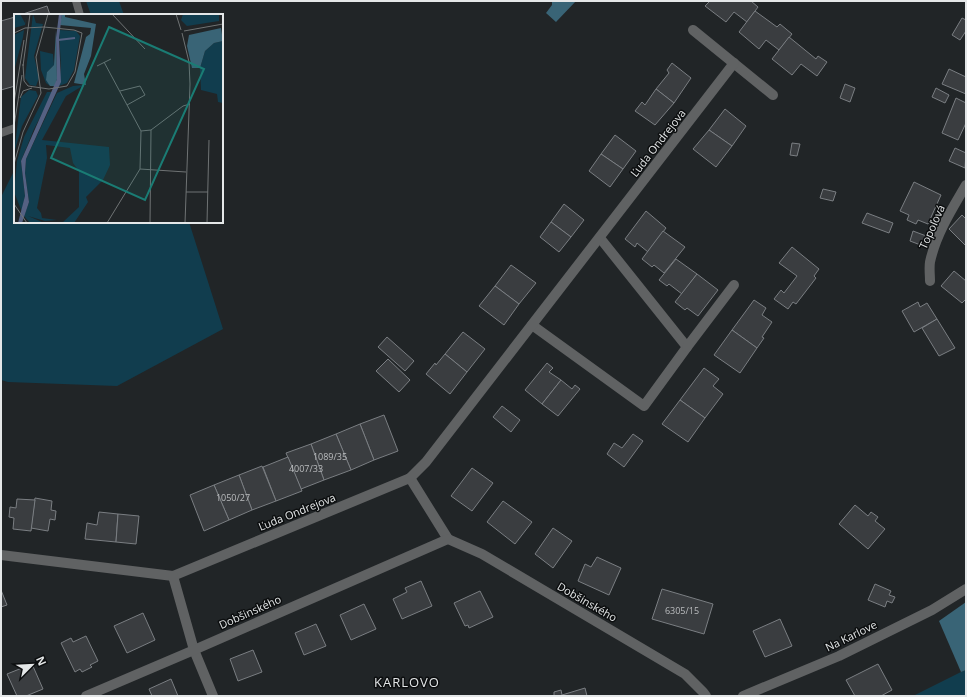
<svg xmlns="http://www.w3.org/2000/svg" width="967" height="697" viewBox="0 0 967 697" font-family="'Open Sans',sans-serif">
	<rect width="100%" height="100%" fill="#212527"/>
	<!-- green -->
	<g fill="#113d4e">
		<polygon points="86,1 119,1 124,15 91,15"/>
		<polygon points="15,169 15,222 189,222 223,329 117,386 8,382 1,380 1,197"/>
		<polygon points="966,670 966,696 913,696 961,672"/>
	</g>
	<!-- forest -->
	<g fill="#396476">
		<polygon points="552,1 576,1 556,22 546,13 552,5"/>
		<polygon points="966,602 966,670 961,672 939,621"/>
	</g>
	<!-- building -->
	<g fill="#3a3d40" stroke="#7a7e82">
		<polygon points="710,1 751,1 758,7 747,22 734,12 726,22 705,6"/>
		<polygon points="47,6 50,15 20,15"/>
		<polygon points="755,11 777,27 780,24 792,34 779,50 766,40 759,49 739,32"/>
		<polygon points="15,17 15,86 1,90 1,21"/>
		<polygon points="962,18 966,20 966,31 960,40 952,35"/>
		<polygon points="789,37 816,59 818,56 827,62 817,76 801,64 792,75 772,59"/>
		<polygon points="672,63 691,78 674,103 656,89 669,73 667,70"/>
		<polygon points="949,69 966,77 966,94 942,84"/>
		<polygon points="845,84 855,88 850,102 840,98"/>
		<polygon points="936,88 949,95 945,103 932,97"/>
		<polygon points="656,89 674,103 655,125 635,111 642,102 645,105"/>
		<polygon points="956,98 966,103 966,123 958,140 942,133"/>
		<polygon points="725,109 746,126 732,146 709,130"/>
		<polygon points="709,130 732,146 716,167 693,149"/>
		<polygon points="615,135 636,151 623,169 601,154"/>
		<polygon points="792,143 800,144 797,156 790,155"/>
		<polygon points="955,148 966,153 965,168 949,161"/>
		<polygon points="601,154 623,169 610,187 589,171"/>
		<polygon points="914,182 941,195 928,224 918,220 916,224 907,220 909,215 900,211"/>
		<polygon points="823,189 836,192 833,201 820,198"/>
		<polygon points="564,204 584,220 571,237 551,222"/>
		<polygon points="646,211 666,228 648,252 637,243 635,247 625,239"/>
		<polygon points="867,213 893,223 889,233 862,223"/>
		<polygon points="962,215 966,219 966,246 949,229"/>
		<polygon points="551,222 571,237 559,252 540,237"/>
		<polygon points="663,231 685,247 664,273 654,265 652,267 642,259"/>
		<polygon points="913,231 929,237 926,247 910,241"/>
		<polygon points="792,247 819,269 814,276 816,278 796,304 793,302 788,309 774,299 781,290 784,293 797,276 779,263"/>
		<polygon points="676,259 697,274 682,294 669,284 667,286 659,280"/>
		<polygon points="511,265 536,283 519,304 495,286"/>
		<polygon points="954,271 966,281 966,299 962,303 941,286"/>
		<polygon points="697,274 718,290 698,316 687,308 685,310 675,302"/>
		<polygon points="495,286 519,304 504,325 479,306"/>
		<polygon points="754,300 766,308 762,315 772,322 762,337 764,338 757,348 732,330"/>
		<polygon points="918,302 920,307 927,303 937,319 914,332 902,311"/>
		<polygon points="937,319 955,348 939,356 922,328"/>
		<polygon points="732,330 757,348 740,373 714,355"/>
		<polygon points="463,332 485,349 467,372 445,354"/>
		<polygon points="387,337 414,361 405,371 378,347"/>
		<polygon points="445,354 467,372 450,394 426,374 435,363 436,365"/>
		<polygon points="388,359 410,380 399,392 376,371"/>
		<polygon points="547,363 553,368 549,372 561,380 542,404 525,390"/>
		<polygon points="704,368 719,379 713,386 723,394 705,418 680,400"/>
		<polygon points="561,380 572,389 575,385 580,389 558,416 542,404"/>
		<polygon points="680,400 705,418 688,442 662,424"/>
		<polygon points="502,406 520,420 511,432 493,417"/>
		<polygon points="384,415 398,451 374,460 360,424"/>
		<polygon points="360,424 374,460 351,470 336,434"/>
		<polygon points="336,434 351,470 324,480 311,444"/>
		<polygon points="633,434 643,441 624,467 607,454 614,443 622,448"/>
		<polygon points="311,444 324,480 301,489 286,453"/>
		<polygon points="288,457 302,491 276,501 263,467"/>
		<polygon points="262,466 276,501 252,510 239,475"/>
		<polygon points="472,468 493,483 472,511 451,496"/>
		<polygon points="239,475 252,510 229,520 214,485"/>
		<polygon points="214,485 229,520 204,531 190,495"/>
		<polygon points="35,498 52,501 51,510 56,511 55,520 50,519 48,531 31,528"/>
		<polygon points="17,499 35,500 31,531 13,529 14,518 9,517 10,507 16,508"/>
		<polygon points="503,501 532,522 515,544 487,522"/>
		<polygon points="855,505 868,516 871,512 878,517 875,521 885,529 868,549 839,524"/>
		<polygon points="99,512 118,514 116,542 85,539 87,523 97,525"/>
		<polygon points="118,514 139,516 136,544 116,542"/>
		<polygon points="553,528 572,541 553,568 535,554"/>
		<polygon points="597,557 621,568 609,595 578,581 585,564 591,567"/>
		<polygon points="421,581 432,606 402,619 393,599 407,592 405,588"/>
		<polygon points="875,584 891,591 889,595 895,597 892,603 887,601 885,607 868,600"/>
		<polygon points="662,589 713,604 704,634 652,619"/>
		<polygon points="1,590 7,605 1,607"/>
		<polygon points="480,591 493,617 469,628 468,625 465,626 454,603"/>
		<polygon points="364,604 376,629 351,640 340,615"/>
		<polygon points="143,613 155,640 127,653 114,626"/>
		<polygon points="780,619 792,646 765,657 753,631"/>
		<polygon points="316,624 326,646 304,655 295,633"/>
		<polygon points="86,636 98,661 90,665 92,667 82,672 80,669 75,672 61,643 71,638 73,642"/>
		<polygon points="253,650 262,672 238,681 230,659"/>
		<polygon points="32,664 43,689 26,696 17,696 7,674"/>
		<polygon points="878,664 892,690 881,696 855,696 846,680"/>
		<polygon points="171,679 178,696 152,696 149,689"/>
		<polygon points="585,688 587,696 554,696 554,692 561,690 562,695"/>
	</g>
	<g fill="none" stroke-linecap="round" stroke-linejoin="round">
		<!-- service -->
		<g stroke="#606263" stroke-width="8">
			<polyline points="76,1 80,15"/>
			<polyline points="1,133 15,128"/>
		</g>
		<!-- minor -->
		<g stroke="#606263" stroke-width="10">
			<polyline points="693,30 773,95"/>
			<path d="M930,281C930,275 929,268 930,262C936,234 952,209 966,185"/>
			<polyline points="532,325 644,406 687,347 600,238"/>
			<polyline points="687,347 734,285"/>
			<polyline points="410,478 448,539 482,554 685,674 703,692 706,696"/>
			<polyline points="1,555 173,576 410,478 426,462 734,63"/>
			<polyline points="173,576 194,650 213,696"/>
			<polyline points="86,696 194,650 448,539"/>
		</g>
		<!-- tertiary -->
		<polyline stroke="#606263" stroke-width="10" points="743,696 839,656 932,610 966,589"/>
	</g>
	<g text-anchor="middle" stroke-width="3" stroke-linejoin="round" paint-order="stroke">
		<!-- number labels -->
		<g font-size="9" fill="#babcbe">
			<text x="330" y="460">1089/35</text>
			<text x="306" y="472">4007/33</text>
			<text x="233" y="501">1050/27</text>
			<text x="682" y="614">6305/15</text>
		</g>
		<!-- street labels -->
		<g font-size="11" fill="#e4e7e8" stroke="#0c0e0f">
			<text transform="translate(658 143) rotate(-52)" y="4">Ľuda Ondrejova</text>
			<text transform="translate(932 227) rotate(-66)" y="4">Topoľová</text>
			<text transform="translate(297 512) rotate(-22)" y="4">Ľuda Ondrejova</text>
			<text transform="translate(587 602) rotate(30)" y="4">Dobšinského</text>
			<text transform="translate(250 612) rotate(-24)" y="4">Dobšinského</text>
			<text transform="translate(851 636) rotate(-26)" y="4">Na Karlove</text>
		</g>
		<!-- quarter labels -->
		<g font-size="13" letter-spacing="1" fill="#e4e7e8" stroke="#0c0e0f">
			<text x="407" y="687">KARLOVO</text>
		</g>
	</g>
	<!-- overview -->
	<g transform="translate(14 14)">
		<rect width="209" height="209" fill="#212527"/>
		<path d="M0,0H6L11,9L13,0L11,11L0,14ZM19,0L22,9L29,10L20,42L25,64L22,72L16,71L11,64ZM169,0H205V7L173,12L167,6ZM10,16L9,23L0,57V21ZM45,16L62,17L66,22L60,56L53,69L45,72L47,53ZM209,27V89L204,88L203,80L187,76L186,54L191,37L200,29ZM26,37L39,40L40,51L33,58V66L36,72L32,69L27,56ZM70,71L52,82L28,126L95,133L96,151L89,166L72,183L74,188L60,209H48L65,193V157L59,149L56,134L32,131L33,144L23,194L27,199L28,204L43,206L31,207L14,202L28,208L16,209L10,202L15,188L11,159L12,145L43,79L59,72ZM15,76L22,77L24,82L8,112L0,139L7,83ZM33,78H39L20,115L7,147L11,182L8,198L0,178L3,147L10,123Z" fill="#113d4e"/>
		<path d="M48,0H51V3L82,10L77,42L70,60L72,71L60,69L72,23L76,20L77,14L46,11ZM207,14L209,27L200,29L191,37L186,54H178L173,32L175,21ZM42,16L43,65L41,72H36L32,66L33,58L40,51Z" fill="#396476"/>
		<path d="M45,0H48L45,24L47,68L12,145L11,159L15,188L8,209H4L11,182L7,147L43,65L42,24Z" fill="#556183"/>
		<path fill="none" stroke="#556183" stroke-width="2" d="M44,26L61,24"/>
		<path fill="none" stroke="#6f7374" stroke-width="1" d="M98,0L131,35M162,0L167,16M170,17L209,10M0,19L11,14L30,13L60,16L68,19L61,58L53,72L35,75L14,72L10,67L9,50M168,19L175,48L176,70L171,209M90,48L127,117L126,155L93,209M9,52L16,0M83,52L97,45M106,77L126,72L131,81L113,91M6,84L9,77L18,74M0,89L10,26M0,112L8,61M127,117L137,116L169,92L176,90M0,150L9,118L27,79L22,43L34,0M126,155L172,158M172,178H194M0,190L13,209M136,209L137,116M193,209L195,126"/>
		<path fill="#1a7c74" fill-opacity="0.15" stroke="#1a7c74" stroke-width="2" d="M95,13L190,55L131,186L37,144Z"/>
		<rect width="209" height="209" fill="none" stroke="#e4e7e8" stroke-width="2"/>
	</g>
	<!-- border -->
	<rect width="967" height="697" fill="none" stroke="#e4e7e8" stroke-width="4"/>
	<!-- north arrow -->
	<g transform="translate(32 665) rotate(66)" stroke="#0c0e0f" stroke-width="3" paint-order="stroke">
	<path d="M0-3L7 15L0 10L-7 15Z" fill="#e4e7e8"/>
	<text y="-6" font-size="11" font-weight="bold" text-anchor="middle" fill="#e4e7e8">N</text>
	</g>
</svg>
